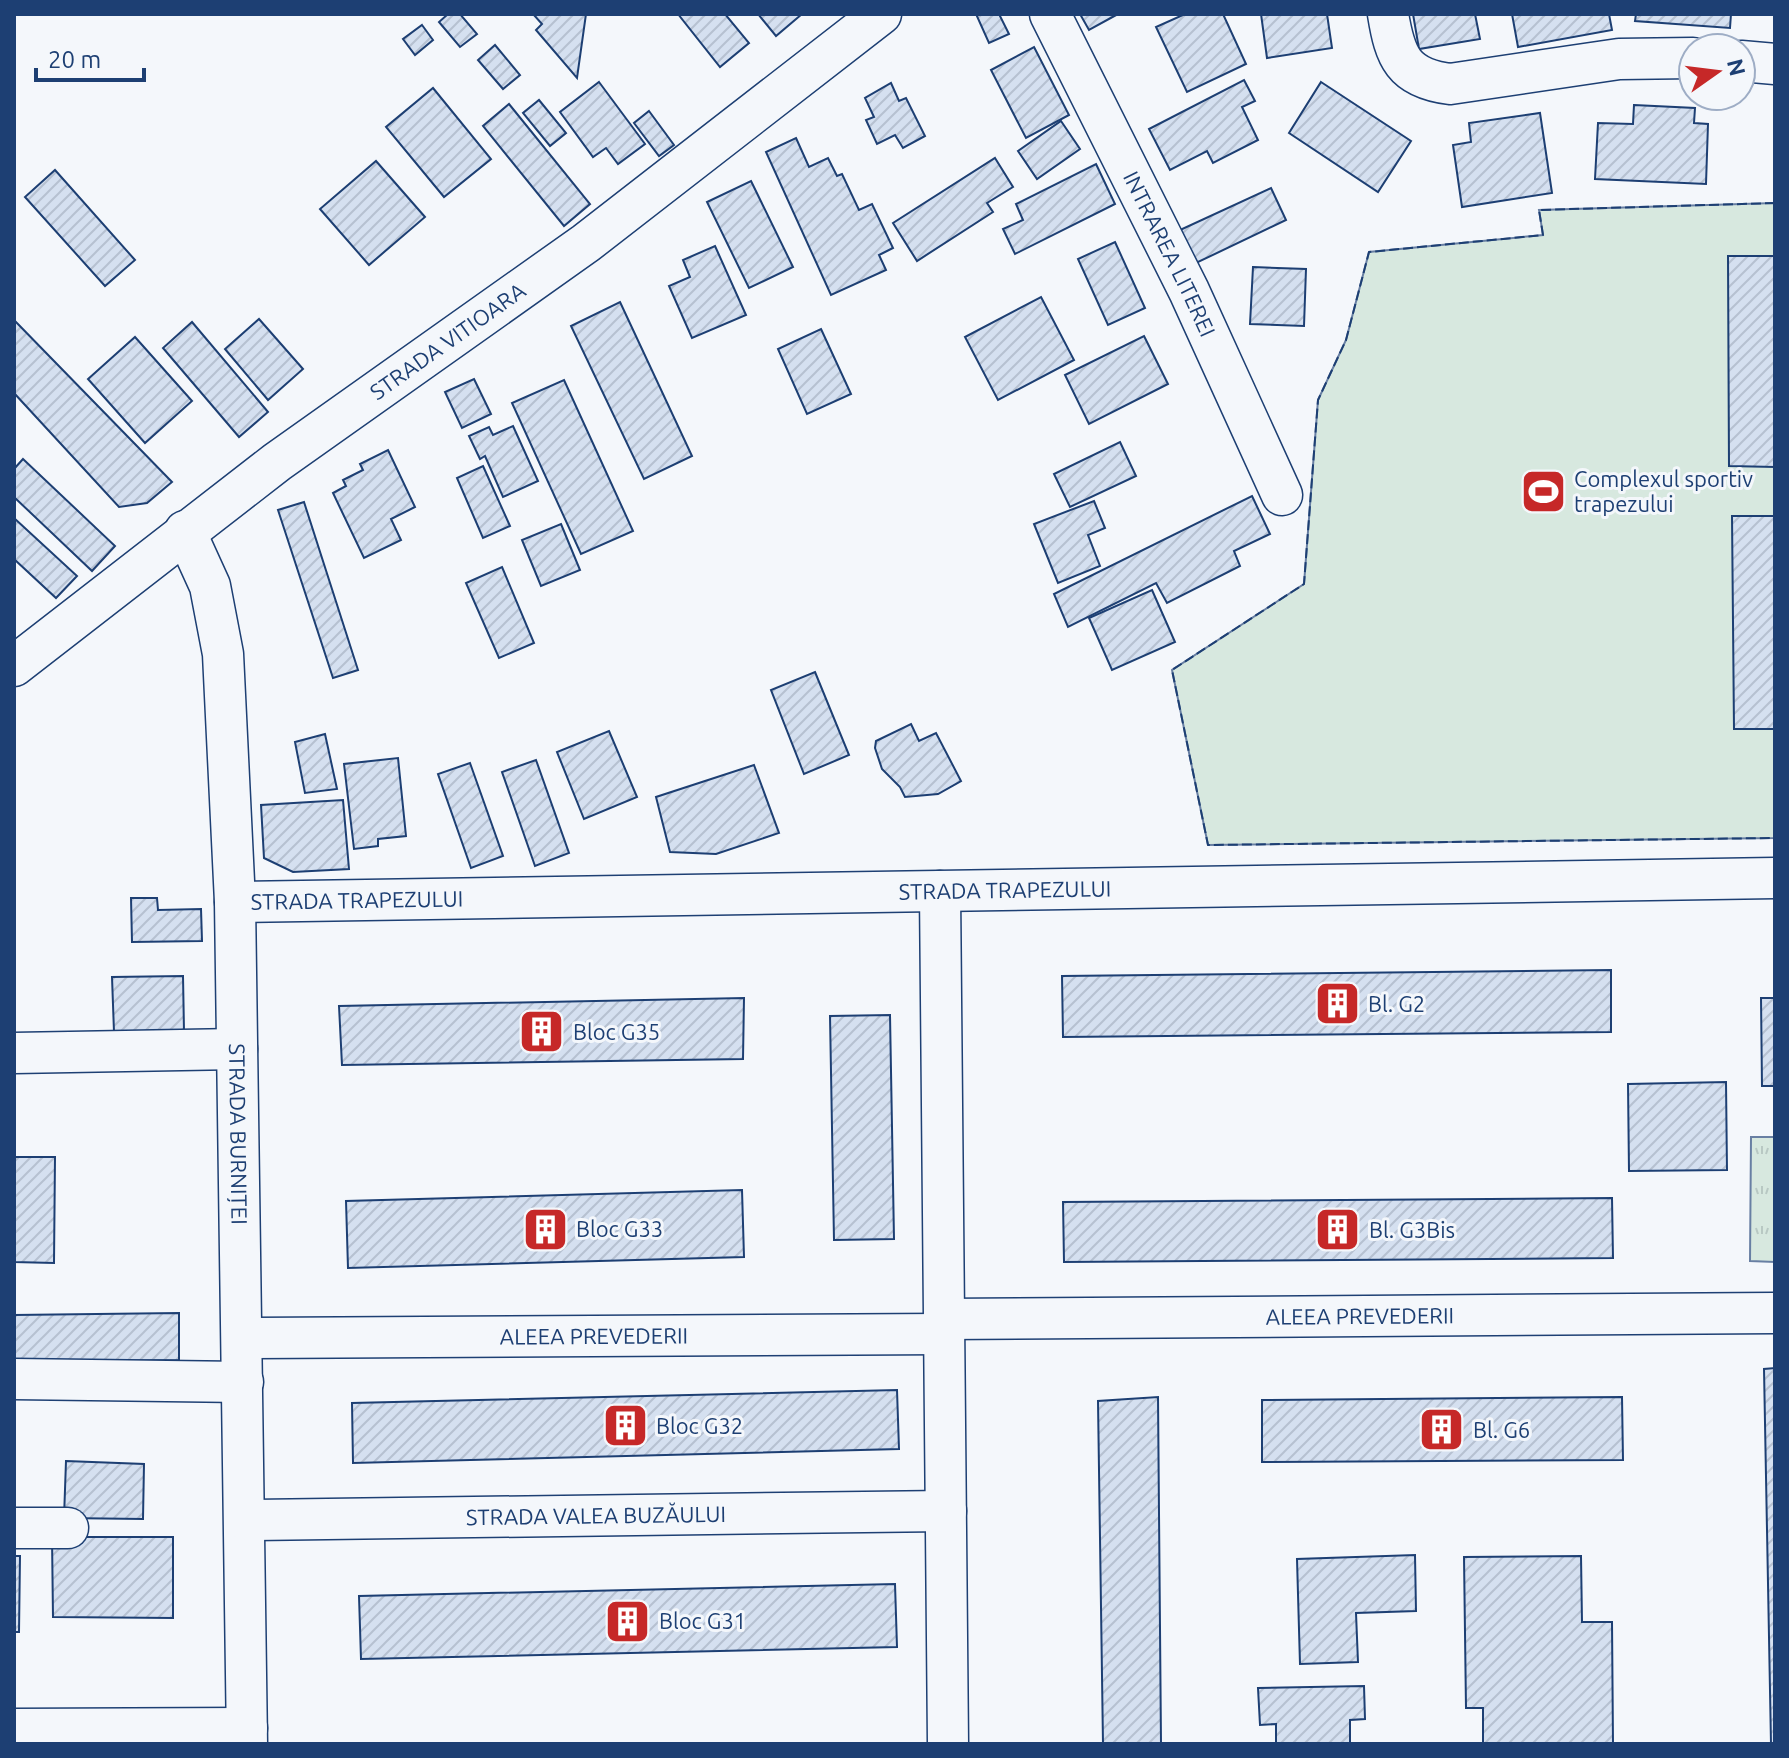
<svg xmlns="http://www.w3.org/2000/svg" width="1789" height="1758" viewBox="0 0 1789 1758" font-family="Ubuntu,sans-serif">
	<defs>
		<pattern id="grass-tufts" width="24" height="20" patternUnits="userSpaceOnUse" patternTransform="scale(2)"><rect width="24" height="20" fill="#d7e8df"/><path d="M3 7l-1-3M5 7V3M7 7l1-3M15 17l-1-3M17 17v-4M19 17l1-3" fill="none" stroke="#b8c8c3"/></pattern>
		<pattern id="building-hatch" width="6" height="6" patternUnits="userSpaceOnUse" patternTransform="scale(2)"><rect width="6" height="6" fill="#d5e0f0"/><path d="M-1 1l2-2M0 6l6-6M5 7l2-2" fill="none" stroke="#b6c1d1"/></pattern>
	</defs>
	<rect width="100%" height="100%" fill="#f4f7fb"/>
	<!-- grass -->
	<polygon fill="url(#grass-tufts)" stroke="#687fa3" stroke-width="2" points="1751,1137 1775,1137 1775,1262 1750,1261"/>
	<!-- pitch -->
	<polygon fill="#d7e8df" stroke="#687fa3" stroke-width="2" points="1775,203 1775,838 1208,845 1172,670 1304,584 1318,400 1346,340 1369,252 1543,235 1539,210"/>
	<!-- building -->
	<g fill="url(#building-hatch)" stroke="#1d3f73" stroke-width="2">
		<polygon points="448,14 460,14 477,34 460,47 439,22"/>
		<polygon points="533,14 586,14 577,78 536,30 542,24"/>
		<polygon points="678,14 725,14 749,43 720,67"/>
		<polygon points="758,14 802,14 776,36"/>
		<polygon points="976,14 999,14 1009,34 989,43"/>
		<polygon points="1080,14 1118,14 1089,30"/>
		<polygon points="1185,14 1223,14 1246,64 1187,92 1156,27"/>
		<polygon points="1261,14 1327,14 1332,48 1267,58"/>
		<polygon points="1413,14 1475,14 1480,39 1419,49"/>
		<polygon points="1512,14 1609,14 1612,30 1518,47"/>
		<polygon points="1636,14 1731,14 1730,28 1635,21"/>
		<polygon points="422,25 433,40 415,55 403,39"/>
		<polygon points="495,45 520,75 503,89 478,60"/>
		<polygon points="1034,47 1069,115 1026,138 991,70"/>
		<polygon points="1244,80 1255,101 1242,107 1258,140 1213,163 1207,151 1170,170 1149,129"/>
		<polygon points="599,82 645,144 618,164 606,148 593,157 560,112"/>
		<polygon points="1321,82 1411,141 1378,192 1289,133"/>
		<polygon points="891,83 899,101 906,98 925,136 903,148 895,135 877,144 866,120 874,117 865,98"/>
		<polygon points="433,88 491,159 444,197 386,127"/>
		<polygon points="539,100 566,133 550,146 523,113"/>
		<polygon points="509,104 590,204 564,226 483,126"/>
		<polygon points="1634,105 1695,108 1694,123 1708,124 1706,184 1595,179 1598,123 1633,124"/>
		<polygon points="649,111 674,145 659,156 634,123"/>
		<polygon points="1540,113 1552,193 1462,207 1453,145 1471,142 1469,123"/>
		<polygon points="1061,121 1080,149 1037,179 1018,151"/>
		<polygon points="796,138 809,167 828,158 837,176 842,174 859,210 872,204 893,248 879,255 886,270 831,295 766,152"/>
		<polygon points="995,158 1013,187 987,203 993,212 917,261 893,223"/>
		<polygon points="376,161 425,217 369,265 320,209"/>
		<polygon points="1096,164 1115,204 1015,254 1003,229 1023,220 1016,204"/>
		<polygon points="55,170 135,260 105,286 25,197"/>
		<polygon points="751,181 793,267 749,288 707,202"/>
		<polygon points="1271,188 1286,220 1196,263 1180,230"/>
		<polygon points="1115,242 1145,308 1108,325 1078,259"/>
		<polygon points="715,246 746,315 692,338 669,286 690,277 683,260"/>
		<polygon points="1728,256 1775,256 1775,467 1729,466"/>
		<polygon points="1253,267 1306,269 1304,326 1250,324"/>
		<polygon points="1041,297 1074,360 998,400 965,337"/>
		<polygon points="620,302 692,456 644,479 571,326"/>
		<polygon points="259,319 303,369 268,400 225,349"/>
		<polygon points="14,320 172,482 147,503 119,507 14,393"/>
		<polygon points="192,322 268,412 239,437 163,348"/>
		<polygon points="821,329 851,394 807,414 778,349"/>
		<polygon points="1144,336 1168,384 1089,424 1065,375"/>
		<polygon points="135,337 192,401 145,443 88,379"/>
		<polygon points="474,379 491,414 462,428 445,392"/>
		<polygon points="564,380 633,531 581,554 512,403"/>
		<polygon points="513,426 538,481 503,497 485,456 480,459 469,436 489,427 493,435"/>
		<polygon points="1120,442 1136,476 1070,507 1054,474"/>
		<polygon points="388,450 415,507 391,519 401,540 364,558 333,493 346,486 343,480 363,470 360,464"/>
		<polygon points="23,459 115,546 92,571 14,497 14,469"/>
		<polygon points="483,466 510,526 483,538 457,478"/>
		<polygon points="1252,496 1270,534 1234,551 1240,566 1167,603 1156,583 1068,627 1054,594"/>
		<polygon points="1094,501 1105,528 1088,535 1100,566 1058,583 1034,524"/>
		<polygon points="304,502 358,670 333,678 278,510"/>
		<polygon points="1732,516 1775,516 1775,729 1734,729"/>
		<polygon points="14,518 77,576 56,598 14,559"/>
		<polygon points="561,524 580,570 541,586 522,540"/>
		<polygon points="502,567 534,643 499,658 466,583"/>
		<polygon points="1152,590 1175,642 1112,670 1089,618"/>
		<polygon points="815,672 849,755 804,774 771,690"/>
		<polygon points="911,724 919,741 936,733 961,781 938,794 905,797 900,787 882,769 875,748 876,741"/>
		<polygon points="609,731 637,797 584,819 557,752"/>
		<polygon points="325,734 337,789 305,793 295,742"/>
		<polygon points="398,758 406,836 378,839 378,846 354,849 344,764"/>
		<polygon points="536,760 569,853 535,866 502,772"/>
		<polygon points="470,763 503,856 471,868 438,774"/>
		<polygon points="754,765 779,833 716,854 670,852 656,797"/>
		<polygon points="343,800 349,869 293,872 264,858 261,805"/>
		<polygon points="131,898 157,898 158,910 201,909 202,941 132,942"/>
		<polygon points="1611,970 1611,1032 1063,1037 1062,976"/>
		<polygon points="183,976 184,1031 114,1032 112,977"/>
		<polygon points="744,998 743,1059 342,1065 339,1006"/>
		<polygon points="1761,998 1775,998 1775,1086 1762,1086"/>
		<polygon points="890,1015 894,1239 834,1240 830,1016"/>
		<polygon points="1726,1082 1727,1170 1629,1171 1628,1084"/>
		<polygon points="14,1157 55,1157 54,1263 14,1262"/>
		<polygon points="742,1190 744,1257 348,1268 346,1201"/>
		<polygon points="1612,1198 1613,1258 1064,1262 1063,1202"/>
		<polygon points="179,1313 179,1360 14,1362 14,1315"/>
		<polygon points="1775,1368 1775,1744 1771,1744 1764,1369"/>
		<polygon points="897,1390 899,1449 353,1463 352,1403"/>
		<polygon points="1158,1397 1161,1744 1103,1744 1098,1401"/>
		<polygon points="1622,1397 1623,1460 1262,1462 1262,1400"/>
		<polygon points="66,1461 144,1464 143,1519 64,1518"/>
		<polygon points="52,1537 173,1537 173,1618 53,1617"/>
		<polygon points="1415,1555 1416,1611 1356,1613 1358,1662 1300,1664 1297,1559"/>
		<polygon points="14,1556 20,1556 19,1632 14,1632"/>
		<polygon points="1581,1556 1582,1622 1612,1622 1613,1744 1483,1744 1483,1708 1466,1708 1464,1557"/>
		<polygon points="895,1584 897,1647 361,1659 359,1596"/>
		<polygon points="1364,1686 1365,1719 1350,1720 1350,1744 1276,1744 1276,1724 1260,1725 1258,1688"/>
	</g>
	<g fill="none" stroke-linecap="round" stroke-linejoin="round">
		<defs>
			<g id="minor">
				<path id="s1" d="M1050,14L1189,291L1282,495"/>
				<path d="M1388,14C1395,57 1403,78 1450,84L1619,59L1693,58"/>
				<polyline points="1741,61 1775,64"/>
				<path id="s2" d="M185,531L210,586L223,654L235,902L247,1744"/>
				<path id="s3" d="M14,666L277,462L586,243L881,14"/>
				<polyline points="940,891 948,1744"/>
				<path id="s4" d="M235,902L1775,878"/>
				<polyline points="14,1053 237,1049"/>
				<path id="s5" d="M944,1319L1775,1313"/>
				<path id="s6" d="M242,1338L944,1334"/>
				<polyline points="14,1379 243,1382"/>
				<path id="s7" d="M246,1520L946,1511"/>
				<polyline points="14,1528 68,1528"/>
				<polyline points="14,1729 247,1728"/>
			</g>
		</defs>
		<!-- minor casing -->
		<use href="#minor" stroke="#1d3f73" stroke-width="43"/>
		<!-- minor -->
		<use href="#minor" stroke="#f4f7fb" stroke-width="40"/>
		<!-- fence -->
		<polyline stroke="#1d3f73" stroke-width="2" stroke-dasharray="10 4" stroke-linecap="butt" points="1775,203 1539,210 1543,235 1369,252 1346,340 1318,400 1304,584 1172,670 1208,845 1775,838"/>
	</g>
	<!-- icons -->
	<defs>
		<symbol id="stadium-square" viewBox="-11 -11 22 22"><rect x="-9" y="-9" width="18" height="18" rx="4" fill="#c62828" stroke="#f4f7fb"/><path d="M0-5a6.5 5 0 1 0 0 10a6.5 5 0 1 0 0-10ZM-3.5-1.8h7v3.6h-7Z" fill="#fff"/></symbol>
		<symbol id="building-square" viewBox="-11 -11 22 22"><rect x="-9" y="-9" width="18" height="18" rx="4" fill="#c62828" stroke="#f4f7fb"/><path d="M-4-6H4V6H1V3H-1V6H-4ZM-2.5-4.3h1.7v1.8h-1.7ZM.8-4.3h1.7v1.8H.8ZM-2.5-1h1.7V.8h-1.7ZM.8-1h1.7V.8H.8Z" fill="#fff"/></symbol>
	</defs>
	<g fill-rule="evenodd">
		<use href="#stadium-square" x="1518" y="466" width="51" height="51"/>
		<use href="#building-square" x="1312" y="978" width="51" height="51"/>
		<use href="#building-square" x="516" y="1006" width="51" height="51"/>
		<use href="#building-square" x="520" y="1204" width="51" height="51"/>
		<use href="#building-square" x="1312" y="1204" width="51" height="51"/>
		<use href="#building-square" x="600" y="1400" width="51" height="51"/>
		<use href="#building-square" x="1416" y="1404" width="51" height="51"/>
		<use href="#building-square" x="602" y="1596" width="51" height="51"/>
	</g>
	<g text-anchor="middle" stroke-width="6" stroke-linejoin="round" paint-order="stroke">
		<!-- street labels -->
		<g font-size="22" fill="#1d3f73" stroke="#f4f7fb">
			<text dy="8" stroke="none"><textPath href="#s1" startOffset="268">INTRAREA LITEREI</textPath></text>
			<text dy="8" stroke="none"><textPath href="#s3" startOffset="542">STRADA VITIOARA</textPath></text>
			<text dy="8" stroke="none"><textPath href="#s4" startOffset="770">STRADA TRAPEZULUI</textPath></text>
			<text dy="8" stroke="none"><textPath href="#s4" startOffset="122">STRADA TRAPEZULUI</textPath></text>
			<text dy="8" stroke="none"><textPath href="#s2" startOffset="610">STRADA BURNIȚEI</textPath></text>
			<text dy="8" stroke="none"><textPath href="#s5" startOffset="416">ALEEA PREVEDERII</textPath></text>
			<text dy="8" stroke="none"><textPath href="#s6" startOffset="352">ALEEA PREVEDERII</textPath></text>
			<text dy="8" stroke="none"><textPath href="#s7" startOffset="350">STRADA VALEA BUZĂULUI</textPath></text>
		</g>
		<!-- poi labels -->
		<g font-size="22" fill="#1d3f73" stroke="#f4f7fb" text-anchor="start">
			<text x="1574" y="487">Complexul sportiv<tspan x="1574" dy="25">trapezului</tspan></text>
			<text x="1368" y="1012">Bl. G2</text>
			<text x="573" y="1040">Bloc G35</text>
			<text x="576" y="1237">Bloc G33</text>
			<text x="1369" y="1238">Bl. G3Bis</text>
			<text x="656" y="1434">Bloc G32</text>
			<text x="1473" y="1438">Bl. G6</text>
			<text x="659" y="1629">Bloc G31</text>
		</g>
	</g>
	<!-- border -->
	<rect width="1789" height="1758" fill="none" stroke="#1d3f73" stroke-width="32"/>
	<!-- north arrow -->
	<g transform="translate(1717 72) rotate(76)"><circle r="38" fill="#f4f7fb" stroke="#9eadc5" stroke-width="2"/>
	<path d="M0-6L14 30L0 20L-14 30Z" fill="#c62828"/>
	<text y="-12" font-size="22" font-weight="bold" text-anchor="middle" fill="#1d3f73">N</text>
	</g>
	<!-- scale -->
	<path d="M36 68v12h108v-12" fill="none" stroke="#1d3f73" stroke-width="4"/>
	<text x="48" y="68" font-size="24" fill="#1d3f73" stroke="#f4f7fb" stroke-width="6" paint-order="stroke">20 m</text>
</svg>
